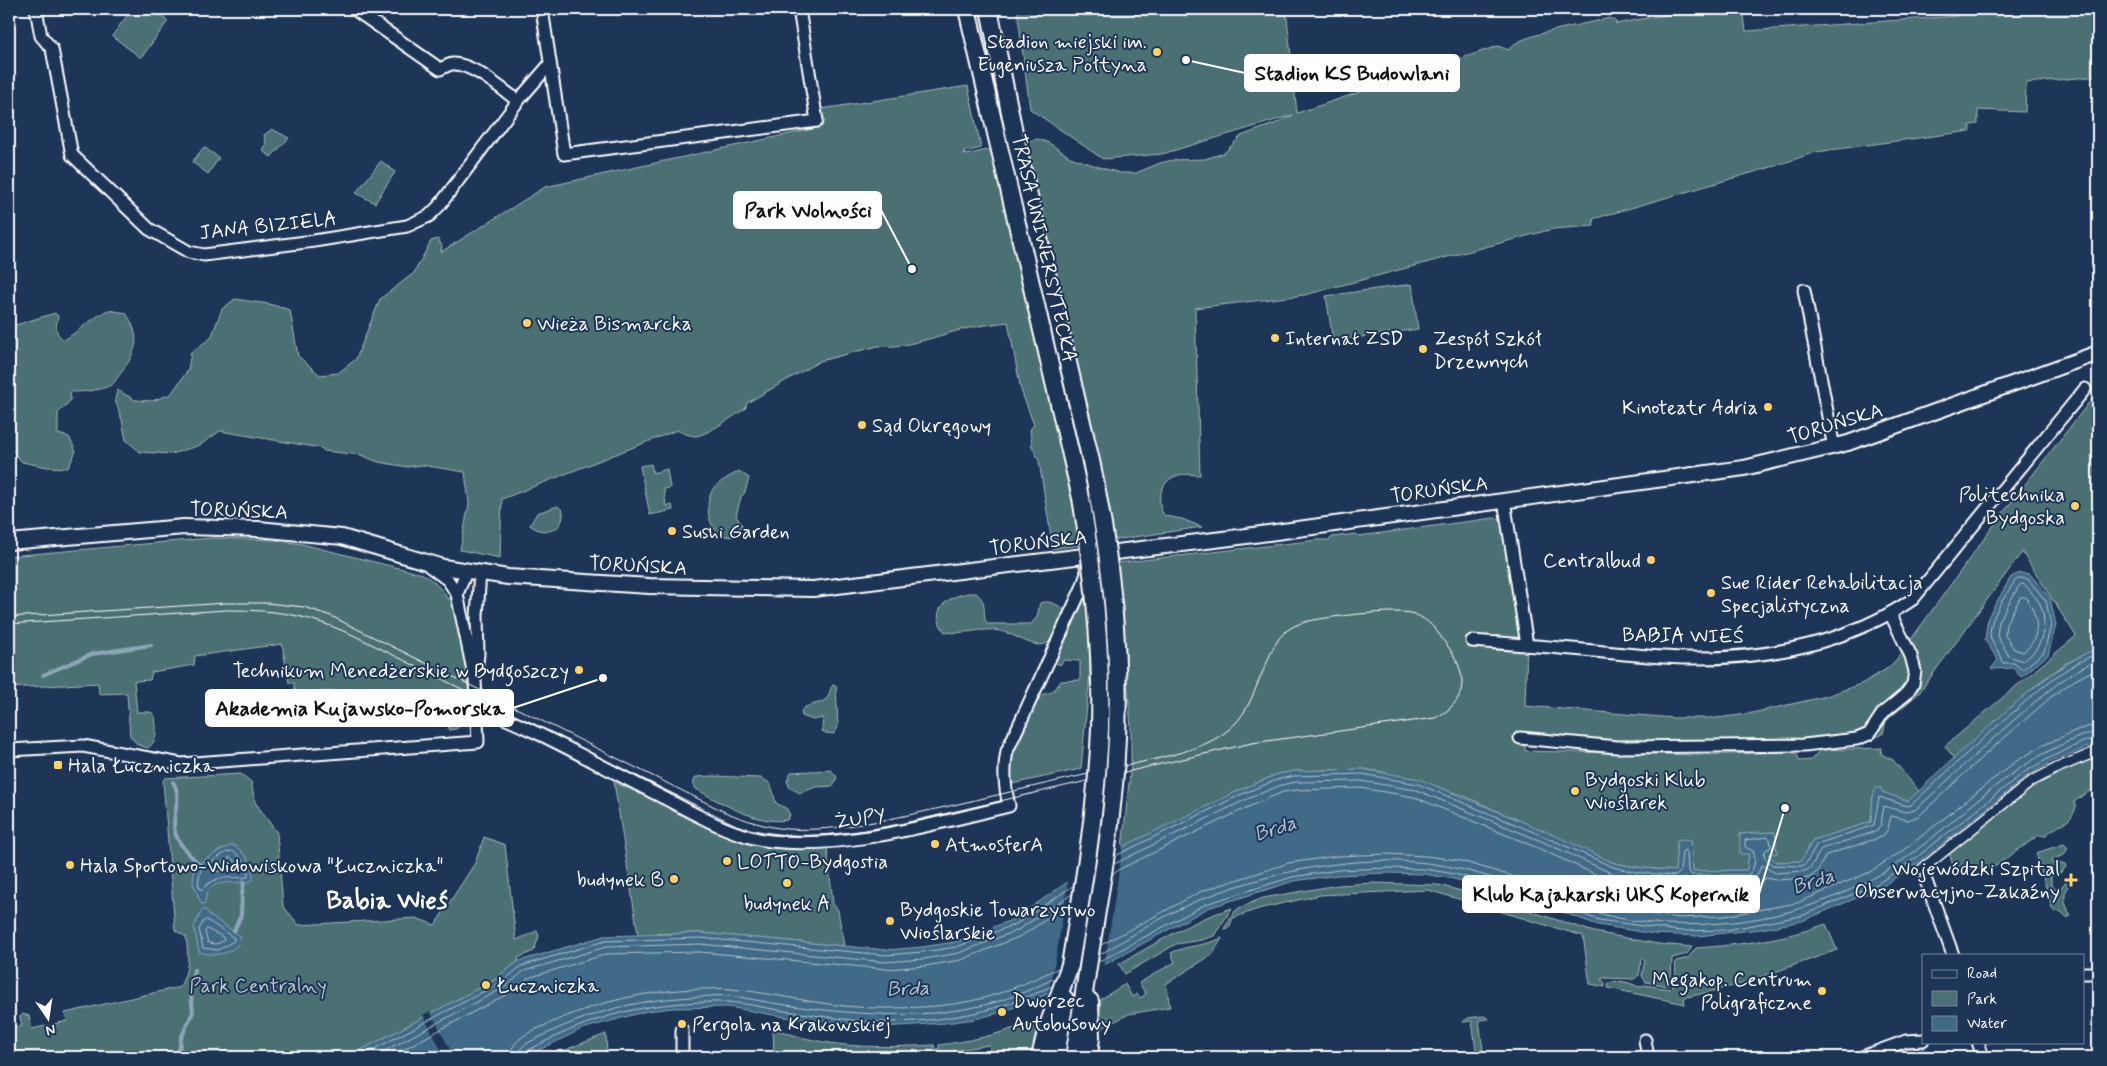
<svg xmlns="http://www.w3.org/2000/svg" width="2107" height="1066" viewBox="0 0 2107 1066" font-family="Mynerve,sans-serif">
	<rect width="100%" height="100%" fill="#1d3557"/>
	<filter id="ink" filterUnits="userSpaceOnUse"><feTurbulence type="fractalNoise" baseFrequency=".02" numOctaves="2"/><feDisplacementMap in="SourceGraphic" scale="10" xChannelSelector="R" yChannelSelector="G"/><feConvolveMatrix kernelMatrix="1 2 1 2 8 2 1 2 1" color-interpolation-filters="sRGB"/></filter>
	<g filter="url(#ink)">
		<!-- green -->
		<g fill="#4c7073" stroke="#a6b8b9">
			<polygon points="132,9 150,9 168,21 141,58 112,36"/>
			<path d="M974,9H983L1010,145L1038,139L1049,143L1070,157L1099,167L1120,173H1136L1160,163L1173,160L1205,159L1224,153L1241,136L1279,122L1293,115L1162,154L1103,159L1030,109L1017,9H1286L1297,113L1498,46L1509,50C1515,34 1590,24 1609,18L1615,20L1616,24C1658,15 1701,9 1743,9L1746,31L1957,16L1950,9H2098V76L2026,83L2025,112L1978,110V124L1970,125V131L1816,152L1775,166L1593,219L1594,226L1553,229L1305,295L1195,308L1200,475C1193,475 1182,473 1176,476C1160,481 1155,505 1165,516L1182,519L1202,527L1053,549L1039,461L1032,446L1030,429L1034,425L1021,390L1008,322C995,324 982,325 969,328C939,334 909,349 878,346L820,361L747,403L745,409C735,415 707,435 696,436C690,436 682,433 677,430L502,499L500,558L460,550L469,504L465,472L421,465L408,467L378,462L361,455L324,451L321,448L220,431L200,445L172,454L140,452L126,440L122,420L115,400L117,390L135,400L152,401L171,394L188,370L191,352L211,338L222,309L235,299L269,304L290,310L298,356L320,375L338,373L356,359L380,299L414,273L431,241L438,239L442,246L441,252L545,187L817,128L815,111L821,109L968,86L981,148L964,152L965,155L1006,146Z"/>
			<polygon points="272,129 289,138 271,157 263,151 266,144 264,135"/>
			<polygon points="204,147 219,158 208,174 192,162"/>
			<polygon points="381,161 395,172 375,203 356,193"/>
			<polygon points="1412,284 1418,329 1333,341 1326,296"/>
			<path d="M108,310L126,313C142,338 137,350 121,373C118,376 115,383 111,385C100,391 82,392 70,392L71,400L58,413V434L69,437L76,451L68,468L47,467L22,462L9,447V327L55,313L58,316C56,328 54,332 64,340C79,331 92,318 108,310Z"/>
			<polygon points="2098,391 2098,648 2065,664 2040,682 1954,758 1945,746 2076,636 2022,552 1919,693 1886,721 1883,734 1865,743 1804,749 1616,743 1525,735 1525,751 1697,755 1791,752 1797,754 1799,761 1811,760 1820,750 1882,748 1881,754 1893,760 1919,791 1908,802 1882,792 1876,793 1873,796 1871,822 1813,840 1802,861 1776,862 1767,854 1774,832 1740,834 1749,854 1747,870 1693,871 1691,840 1677,840 1676,871 1635,867 1614,863 1517,820 1517,818 1506,815 1462,795 1383,772 1362,769 1295,771 1278,774 1240,790 1122,848 1131,765 1131,727 1117,563 1318,540 1330,540 1332,537 1356,534 1359,536 1494,518 1507,520 1527,645 1525,706 1674,718 1717,718 1748,714 1827,696 1863,683 1888,668 1896,660 1999,518"/>
			<polygon points="651,464 653,473 667,469 670,488 664,489 666,506 672,505 673,510 650,515 640,466"/>
			<path d="M739,471L749,478L745,492L741,497L736,516L742,525L740,535C711,545 701,508 713,489C718,482 731,476 739,471Z"/>
			<path d="M558,506L563,511C565,531 544,537 530,525L537,513Z"/>
			<path d="M212,538L275,540L302,544L423,574C433,581 441,587 447,598L452,599L467,665L469,699L461,711V725L456,729L449,730L447,712L408,715L407,705L371,709L370,717L360,719L357,716V711L366,708L364,692L356,690L295,693L294,683H289L282,644L195,656L194,665L152,672L150,680L134,681L137,712H151L155,716C156,727 159,740 148,748L138,745L130,736L127,693L99,694L98,683L9,688V556Z"/>
			<path d="M970,593H976C987,602 983,608 985,620L988,624H1031L1037,617L1040,603C1048,600 1056,604 1064,609C1064,617 1061,623 1057,631C1044,660 1021,635 1000,631C982,627 963,635 945,632C927,610 949,595 970,593Z"/>
			<path d="M1086,594L1090,639V673L1081,769L1012,784C1007,749 1024,727 1038,696L1052,692L1061,681L1080,680V661L1064,660L1060,665L1054,662Z"/>
			<path d="M833,685L836,686L838,727L834,734L825,733L822,731L823,718L813,720L802,716L801,711C808,702 819,706 826,699C830,696 829,689 833,685Z"/>
			<path d="M2098,753V789L2090,791L2074,802L2076,807C2071,825 2057,824 2045,836L2039,835L1993,868L1954,870L1949,852L2036,783Z"/>
			<polygon points="831,770 837,777 833,786 816,787 800,793 790,788 787,781 791,772"/>
			<path d="M241,774L251,782L255,802L277,833L283,906L299,925L416,918L435,925L475,863L484,837L505,845L516,940L537,931L539,936L534,951L518,958L519,961L501,974L500,977L348,1057H9V1026L14,1025L16,1027L22,1026L20,1017L23,1014L29,1016L32,1029L67,1021L65,1013L180,987C189,967 189,960 186,937L175,930L163,780L165,778Z"/>
			<path d="M712,776L760,778C774,782 772,791 776,803L787,809L790,815L787,820C758,825 721,803 696,789L693,783L696,777Z"/>
			<polygon points="614,782 677,810 693,820 751,844 786,847 827,847 833,904 838,910 844,946 701,933 638,934"/>
			<polygon points="2064,844 2068,848 2064,855 2051,860 2052,863 2065,864 2066,867 2060,873 2051,876 2051,885 2058,890 2068,880 2070,882 2065,894 2065,902 2070,915 2068,918 2060,911 2055,912 2052,908 2036,853"/>
			<polygon points="1373,883 1438,885 1490,898 1594,932 1658,944 1692,947 1687,954 1672,958 1671,981 1668,986 1646,982 1642,976 1645,960 1642,959 1639,975 1634,979 1604,978 1601,979 1605,983 1605,987 1590,984 1583,936 1428,890 1320,895 1258,909 1233,918 1229,928 1224,929 1234,912 1239,908 1263,898 1338,885"/>
			<path d="M1232,908L1214,936L1202,940L1176,944L1125,974L1119,964C1155,944 1192,920 1232,908Z"/>
			<path d="M1826,924L1837,950L1741,984L1684,998L1685,1004L1608,988L1609,983C1620,979 1630,983 1639,987L1644,985L1670,989C1679,982 1674,971 1676,961L1688,958L1696,948C1741,945 1785,939 1826,924Z"/>
			<path d="M1222,938L1213,954L1166,984L1170,1007L1129,1014L1098,1030L1101,999L1125,984L1132,997L1137,994L1140,998L1146,994L1139,983L1175,962L1171,953C1187,945 1206,946 1222,938Z"/>
			<polygon points="1484,1016 1489,1019 1479,1020 1484,1057 1477,1057 1472,1021 1463,1022 1468,1018"/>
			<path d="M1026,1024L1039,1030L1032,1057H991L989,1045L917,1057H774L773,1028C827,1049 877,1048 934,1045L935,1049H939V1045C970,1041 997,1035 1026,1024Z"/>
			<polygon points="606,1034 607,1057 552,1057 570,1048"/>
			<polygon points="1920,1040 1927,1057 1862,1057"/>
		</g>
		<!-- water -->
		<g fill="#406b87" stroke="#8ca6b7">
			<polygon points="2020,573 2030,574 2050,598 2056,625 2048,655 2021,677 2013,668 1991,669 1998,660 1985,640 1988,617 2011,577"/>
			<path d="M2098,648V743L2053,761L2026,777L1919,862L1880,888L1802,921L1761,929L1698,936L1654,934L1598,925L1537,903L1454,879L1424,874L1386,873L1338,875L1294,881L1208,908L1082,977L1043,996L1002,1012L975,1019L945,1023L883,1027L785,1017L728,1007L673,1008L647,1011L582,1029L525,1057H348L500,977L501,974L519,961L604,936L701,933L887,950L922,947L955,942L1014,919L1110,853L1240,790L1278,774L1295,771L1362,769L1419,779L1545,831L1614,863L1635,867L1675,871L1677,840H1691L1693,871L1747,870L1749,854H1740V834L1775,832L1777,853L1768,854L1776,862L1801,861L1813,840L1871,822L1873,796L1876,788H1881L1882,792L1908,801C1942,769 1975,738 2010,708C2038,684 2064,662 2098,648Z"/>
			<path d="M233,845C246,852 254,866 253,880C241,888 206,872 205,903L201,904L193,882L194,872L197,865L220,850Z"/>
			<path d="M202,910H206L209,915L240,936V941C231,956 214,956 199,952L194,927Z"/>
		</g>
		<!-- pier -->
		<g fill="#1d3557">
			<polygon points="1123,845 1104,968 1047,997 1057,952 1068,881 1109,851"/>
			<polygon points="430,1011 454,1057 445,1057 423,1015"/>
		</g>
		<g fill="none" stroke-linecap="round" stroke-linejoin="round">
			<!-- shore -->
			<g stroke="#b3c4cf" stroke-width="1">
				<path d="M2020,578L2028,579L2046,601L2051,625L2044,652L2022,670L2014,663H2003C2002,654 1994,648 1991,639C1986,622 2006,595 2015,581Z"/>
				<path d="M2022,584L2025,585C2030,591 2037,598 2040,604C2049,625 2042,650 2023,661L2009,656L1997,636L1999,620L2019,586Z"/>
				<path d="M2021,597H2025C2038,613 2043,638 2023,652L2014,649L2005,635L2006,624Z"/>
				<path d="M232,851C241,855 249,867 248,877C231,879 215,874 203,889H200L198,882L201,869L223,854Z"/>
				<path d="M1115,856L1242,794L1279,779L1295,776L1362,774L1418,784L1543,836L1613,867L1635,872L1676,876L1680,872L1682,852L1684,850L1687,852L1688,871L1692,875H1747C1755,871 1756,859 1753,851L1745,847V840L1768,837L1770,839L1771,847L1765,851L1764,856L1772,865L1802,866L1806,863L1817,844L1874,825L1879,797L1907,806L1911,805C1946,773 1980,740 2017,709C2042,687 2066,666 2098,653"/>
				<polygon points="231,857 239,866 238,869 214,872 214,869"/>
				<path d="M1114,864L1245,800L1281,785L1296,782L1361,781L1416,790L1541,841L1611,873L1634,878L1674,882L1684,878C1698,886 1733,883 1749,881L1756,877L1762,865L1775,873L1805,871L1811,867L1821,849L1877,831L1881,825L1884,806L1905,812L1915,810C1951,778 1986,744 2023,712C2047,692 2069,672 2098,660"/>
				<polyline points="1112,875 1120,869 1248,807 1283,792 1297,790 1361,788 1414,797 1538,848 1610,881 1633,886 1673,890 1684,887 1699,890 1746,889 1757,886 1765,878 1776,880 1809,878 1817,872 1826,855 1882,837 1888,829 1891,816 1908,820 1919,816 1980,759 2051,697 2075,680 2098,668"/>
				<polygon points="207,920 234,938 234,941 218,950 203,948 199,929 204,921"/>
				<polygon points="207,929 223,937 224,941 216,944 208,943 205,932"/>
				<polyline points="1101,945 1202,891 1289,863 1337,856 1387,854 1425,856 1458,860 1542,885 1603,907 1657,915 1680,918 1724,916 1797,903 1870,872 1908,847 2015,762 2044,745 2077,730 2098,724"/>
				<path d="M1099,955C1134,935 1168,912 1204,898C1280,868 1379,849 1460,869C1507,880 1552,899 1599,913C1648,928 1710,927 1761,918C1815,908 1869,886 1914,852C1963,815 2006,770 2063,744C2074,739 2086,733 2098,732"/>
				<polyline points="1098,962 1206,904 1292,877 1338,870 1387,868 1424,869 1455,874 1538,898 1599,920 1679,931 1726,930 1801,916 1877,884 1916,858 2023,773 2051,757 2083,742 2098,738"/>
				<polyline points="359,1057 502,982 521,966 605,941 700,938 886,955 923,952 957,947 1016,924 1073,886"/>
				<polyline points="373,1057 505,987 524,971 606,947 700,944 886,962 924,959 959,953 1018,930 1072,894"/>
				<polyline points="389,1057 509,993 528,978 607,954 700,952 886,969 925,966 961,960 1021,936 1070,904"/>
				<path d="M510,1057C511,1038 533,1031 548,1024C597,1002 647,990 701,989C711,989 721,988 731,989C782,994 833,1009 884,1008C921,1008 962,1006 997,994C1018,987 1039,977 1059,968"/>
				<path d="M518,1057L519,1051L524,1045C581,1015 635,998 700,997C710,996 720,995 730,996C749,998 768,1003 786,1005C856,1015 927,1021 996,1002C1016,996 1037,987 1055,978"/>
				<path d="M524,1057L527,1051C595,1014 649,1001 726,1002C749,1003 771,1010 794,1012C823,1016 854,1022 884,1022C943,1022 999,1012 1052,986"/>
			</g>
			<!-- stream -->
			<g stroke="#8ca6b7" stroke-width="4">
				<polyline points="43,675 92,654 151,645"/>
				<path d="M173,782C184,799 170,815 175,832C178,845 192,857 201,866"/>
				<polyline points="234,931 241,915 242,893 244,882"/>
				<polyline points="178,1057 181,1038 193,1012 190,986 194,970"/>
			</g>
			<defs>
				<polyline id="pedestrian" points="1922,869 2032,781 2057,768 2098,751"/>
				<g id="minor">
					<polyline points="36,9 41,36 52,49 72,155 149,229 189,252 204,255 314,241 407,226 429,216 439,206 518,101 550,64"/>
					<path d="M354,9L440,69C444,67 448,65 452,64C471,62 503,90 518,101"/>
					<polyline points="542,9 564,154 817,121 799,9"/>
					<polyline points="1804,290 1834,448"/>
					<polyline points="1504,500 1527,645"/>
					<polyline points="457,594 467,570"/>
					<path d="M1472,641C1513,644 1553,647 1594,651C1626,654 1659,658 1692,658C1768,659 1849,643 1913,599L2085,389"/>
					<polyline points="476,671 478,654 477,616 480,572"/>
					<path d="M476,707C542,731 603,768 666,799C699,816 734,837 771,841C844,850 938,823 1009,806C1005,787 1003,771 1007,751L1082,588L1087,573L1086,566"/>
					<polyline points="1520,738 1617,747 1804,745 1857,739 1869,734 1883,713 1906,694 1913,684 1915,671 1911,656 1890,613"/>
					<polyline points="9,750 83,746 181,764 478,742 475,680 457,594 448,580 429,566"/>
					<polyline points="1926,881 1953,955"/>
					<polyline points="2083,973 2098,973"/>
					<polyline points="1645,1040 1648,1057"/>
					<polyline points="1978,1042 1983,1057"/>
					<polyline points="682,1057 682,1030"/>
					<polyline points="1862,1057 1906,1041 1923,1040"/>
				</g>
				<polyline id="tertiary" points="9,542 184,527 258,529 342,537 443,567 508,577 649,586 813,589 1239,537 1744,468 1848,443 2098,353"/>
				<g id="secondary">
					<polyline points="967,9 1081,498"/>
					<polyline points="989,9 1014,132 1091,461"/>
					<polyline points="1040,1057 1047,1028 1070,965"/>
					<polyline points="1056,1057 1065,999"/>
					<polyline points="1074,1057 1088,967"/>
					<polyline points="1089,1057 1091,1037 1090,1001"/>
				</g>
			</defs>
			<!-- pedestrian casing -->
			<use href="#pedestrian" stroke="#fff" stroke-width="12"/>
			<!-- minor casing -->
			<use href="#minor" stroke="#fff" stroke-width="15"/>
			<!-- tertiary casing -->
			<use href="#tertiary" stroke="#fff" stroke-width="18"/>
			<!-- secondary casing -->
			<use href="#secondary" stroke="#fff" stroke-width="20"/>
			<!-- pedestrian -->
			<use href="#pedestrian" stroke="#1d3557" stroke-width="9"/>
			<!-- minor -->
			<use href="#minor" stroke="#1d3557" stroke-width="11"/>
			<!-- tertiary -->
			<use href="#tertiary" stroke="#1d3557" stroke-width="14"/>
			<!-- secondary -->
			<use href="#secondary" stroke="#1d3557" stroke-width="16"/>
			<!-- tram -->
			<path stroke="#fff" stroke-width="1" d="M9,617L227,603H267L304,607L331,616L725,812C745,820 765,827 787,829C839,832 894,818 945,807C1015,791 1086,774 1156,759C1191,750 1227,742 1246,709C1253,697 1257,684 1263,671C1270,657 1273,643 1285,632C1291,627 1298,624 1305,622C1323,617 1399,608 1414,614C1430,620 1437,631 1446,644C1468,672 1470,701 1435,718L1252,743L900,824C845,834 790,843 736,825L353,635C304,614 279,610 226,610L9,624"/>
			<defs>
				<g id="secondary-bridge">
					<path d="M1070,965C1083,886 1097,807 1100,728C1102,650 1094,574 1081,498"/>
					<path d="M1088,967C1096,913 1107,859 1112,805C1125,690 1115,574 1091,461"/>
				</g>
			</defs>
			<!-- secondary-bridge casing -->
			<use href="#secondary-bridge" stroke="#fff" stroke-width="20" stroke-linecap="butt"/>
			<!-- secondary-bridge -->
			<use href="#secondary-bridge" stroke="#1d3557" stroke-width="16"/>
		</g>
	</g>
	<!-- markers -->
	<g fill="#ffd166" stroke="#1d3557" stroke-width="2">
		<circle cx="1157" cy="52" r="5"/>
		<circle cx="527" cy="323" r="5"/>
		<circle cx="1275" cy="338" r="5"/>
		<circle cx="1423" cy="349" r="5"/>
		<circle cx="1768" cy="407" r="5"/>
		<circle cx="862" cy="425" r="5"/>
		<circle cx="2075" cy="506" r="5"/>
		<circle cx="672" cy="531" r="5"/>
		<circle cx="1651" cy="560" r="5"/>
		<circle cx="1711" cy="593" r="5"/>
		<circle cx="579" cy="670" r="5"/>
		<rect x="53" y="760" width="10" height="10" rx="2.5"/>
		<circle cx="1575" cy="791" r="5"/>
		<circle cx="935" cy="844" r="5"/>
		<circle cx="727" cy="861" r="5"/>
		<circle cx="70" cy="865" r="5"/>
		<circle cx="674" cy="879" r="5"/>
		<path d="M2068.5 872.5h5v5h5v5h-5v5h-5v-5h-5v-5h5z"/>
		<circle cx="787" cy="883" r="5"/>
		<circle cx="890" cy="921" r="5"/>
		<circle cx="486" cy="985" r="5"/>
		<circle cx="1822" cy="991" r="5"/>
		<circle cx="1002" cy="1012" r="5"/>
		<circle cx="682" cy="1024" r="5"/>
	</g>
	<g text-anchor="middle" stroke-width="4" stroke-linejoin="round" paint-order="stroke">
		<!-- poi labels -->
		<g font-size="20" fill="#fff" stroke="#1d3557" text-anchor="start">
			<text x="1147" y="48" text-anchor="end">Stadion miejski im.<tspan x="1147" dy="23">Eugeniusza Połtyna</tspan></text>
			<text x="537" y="330">Wieża Bismarcka</text>
			<text x="1285" y="345">Internat ZSD</text>
			<text x="1433" y="345">Zespół Szkół<tspan x="1433" dy="23">Drzewnych</tspan></text>
			<text x="1758" y="414" text-anchor="end">Kinoteatr Adria</text>
			<text x="872" y="432">Sąd Okręgowy</text>
			<text x="2065" y="501" text-anchor="end">Politechnika<tspan x="2065" dy="23">Bydgoska</tspan></text>
			<text x="682" y="538">Sushi Garden</text>
			<text x="1641" y="567" text-anchor="end">Centralbud</text>
			<text x="1721" y="589">Sue Rider Rehabilitacja<tspan x="1721" dy="23">Specjalistyczna</tspan></text>
			<text x="569" y="677" text-anchor="end">Technikum Menedżerskie w Bydgoszczy</text>
			<text x="68" y="772">Hala Łuczniczka</text>
			<text x="1585" y="786">Bydgoski Klub<tspan x="1585" dy="23">Wioślarek</tspan></text>
			<text x="945" y="851">AtmosferA</text>
			<text x="737" y="868">LOTTO-Bydgostia</text>
			<text x="80" y="872">Hala Sportowo-Widowiskowa "Łuczniczka"</text>
			<text x="2060" y="875" text-anchor="end">Wojewódzki Szpital<tspan x="2060" dy="23">Obserwacyjno-Zakaźny</tspan></text>
			<text x="664" y="886" text-anchor="end">budynek B</text>
			<text x="787" y="910" text-anchor="middle">budynek A</text>
			<text x="900" y="916">Bydgoskie Towarzystwo<tspan x="900" dy="23">Wioślarskie</tspan></text>
			<text x="1812" y="986" text-anchor="end">Megakop. Centrum<tspan x="1812" dy="23">Poligraficzne</tspan></text>
			<text x="496" y="992">Łuczniczka</text>
			<text x="1012" y="1007">Dworzec<tspan x="1012" dy="23">Autobusowy</tspan></text>
			<text x="692" y="1031">Pergola na Krakowskiej</text>
		</g>
		<!-- street labels -->
		<g font-size="20" fill="#fff" stroke="#1d3557">
			<text transform="translate(268 225) rotate(-6)" y="7">JANA BIZIELA</text>
			<text transform="translate(1045 248) rotate(77)" y="7">TRASA UNIWERSYTECKA</text>
			<text transform="translate(1835 423) rotate(-17)" y="7">TORUŃSKA</text>
			<text transform="translate(1439 489) rotate(-8)" y="7">TORUŃSKA</text>
			<text transform="translate(239 510) rotate(2)" y="7">TORUŃSKA</text>
			<text transform="translate(1038 542) rotate(-7)" y="7">TORUŃSKA</text>
			<text transform="translate(638 565) rotate(3)" y="7">TORUŃSKA</text>
			<text transform="translate(1683 635) rotate(1)" y="7">BABIA WIEŚ</text>
			<text transform="translate(860 818) rotate(-8)" y="7">ŻUPY</text>
		</g>
		<!-- park labels -->
		<g font-size="20" fill="#b7c6c7" stroke="#1d3557">
			<text x="258" y="992">Park Centralny</text>
		</g>
		<!-- water labels -->
		<g font-size="21" font-style="italic" fill="#b3c4cf" stroke="#1d3557">
			<text transform="translate(1275 828) rotate(-18)" y="7">Brda</text>
			<text transform="translate(1813 881) rotate(-18)" y="7">Brda</text>
			<text transform="translate(908 988) rotate(-2)" y="7">Brda</text>
		</g>
		<!-- district labels -->
		<g font-size="25" font-weight="bold" fill="#fff" stroke="#1d3557">
			<text x="387" y="908">Babia Wieś</text>
		</g>
	</g>
	<!-- callouts -->
	<path fill="none" stroke="#fff" stroke-width="2" d="M1186 60L1245 73M912 269L881 210M603 678L513 708M1785 808L1759 894"/>
	<g fill="#fff" stroke="#1d3557" stroke-width="2">
		<circle cx="1186" cy="60" r="5"/>
		<circle cx="912" cy="269" r="5"/>
		<circle cx="603" cy="678" r="5"/>
		<circle cx="1785" cy="808" r="5"/>
	</g>
	<g fill="#fff" stroke="#fff" stroke-width="2">
		<rect x="1245" y="55" width="214" height="36" rx="5"/>
		<rect x="734" y="192" width="147" height="36" rx="5"/>
		<rect x="206" y="690" width="307" height="36" rx="5"/>
		<rect x="1463" y="876" width="296" height="36" rx="5"/>
	</g>
	<g font-size="21" text-anchor="middle" font-weight="bold" fill="#111">
		<text x="1352" y="80">Stadion KS Budowlani</text>
		<text x="808" y="217">Park Wolności</text>
		<text x="360" y="715">Akademia Kujawsko-Pomorska</text>
		<text x="1611" y="901">Klub Kajakarski UKS Kopernik</text>
	</g>
	<!-- margin -->
	<rect width="2107" height="1066" fill="none" stroke="#1d3557" stroke-width="30"/>
	<rect x="15" y="15" width="2077" height="1036" fill="none" stroke="#fff" stroke-width="2" filter="url(#ink)"/>
	<!-- legend -->
	<rect x="1922" y="954" width="162" height="90" fill="#1d3557" stroke="#77869a"/>
	<rect x="1932" y="970" width="25" height="8" fill="#1d3557" stroke="#77869a"/>
	<text x="1967" y="978" font-size="15" fill="#ffffff">Road</text>
	<rect x="1932" y="991" width="25" height="15" fill="#4c7073" stroke="#77869a"/>
	<text x="1967" y="1004" font-size="15" fill="#ffffff">Park</text>
	<rect x="1932" y="1016" width="25" height="15" fill="#406b87" stroke="#77869a"/>
	<text x="1967" y="1028" font-size="15" fill="#ffffff">Water</text>
	<!-- north arrow -->
	<g transform="translate(48 1018) rotate(167)" stroke="#1d3557" stroke-width="4" paint-order="stroke">
	<path d="M0-4L9 19L0 12L-9 19Z" fill="#ffffff"/>
	<text y="-8" font-size="14" font-weight="bold" text-anchor="middle" fill="#ffffff">N</text>
	</g>
</svg>
